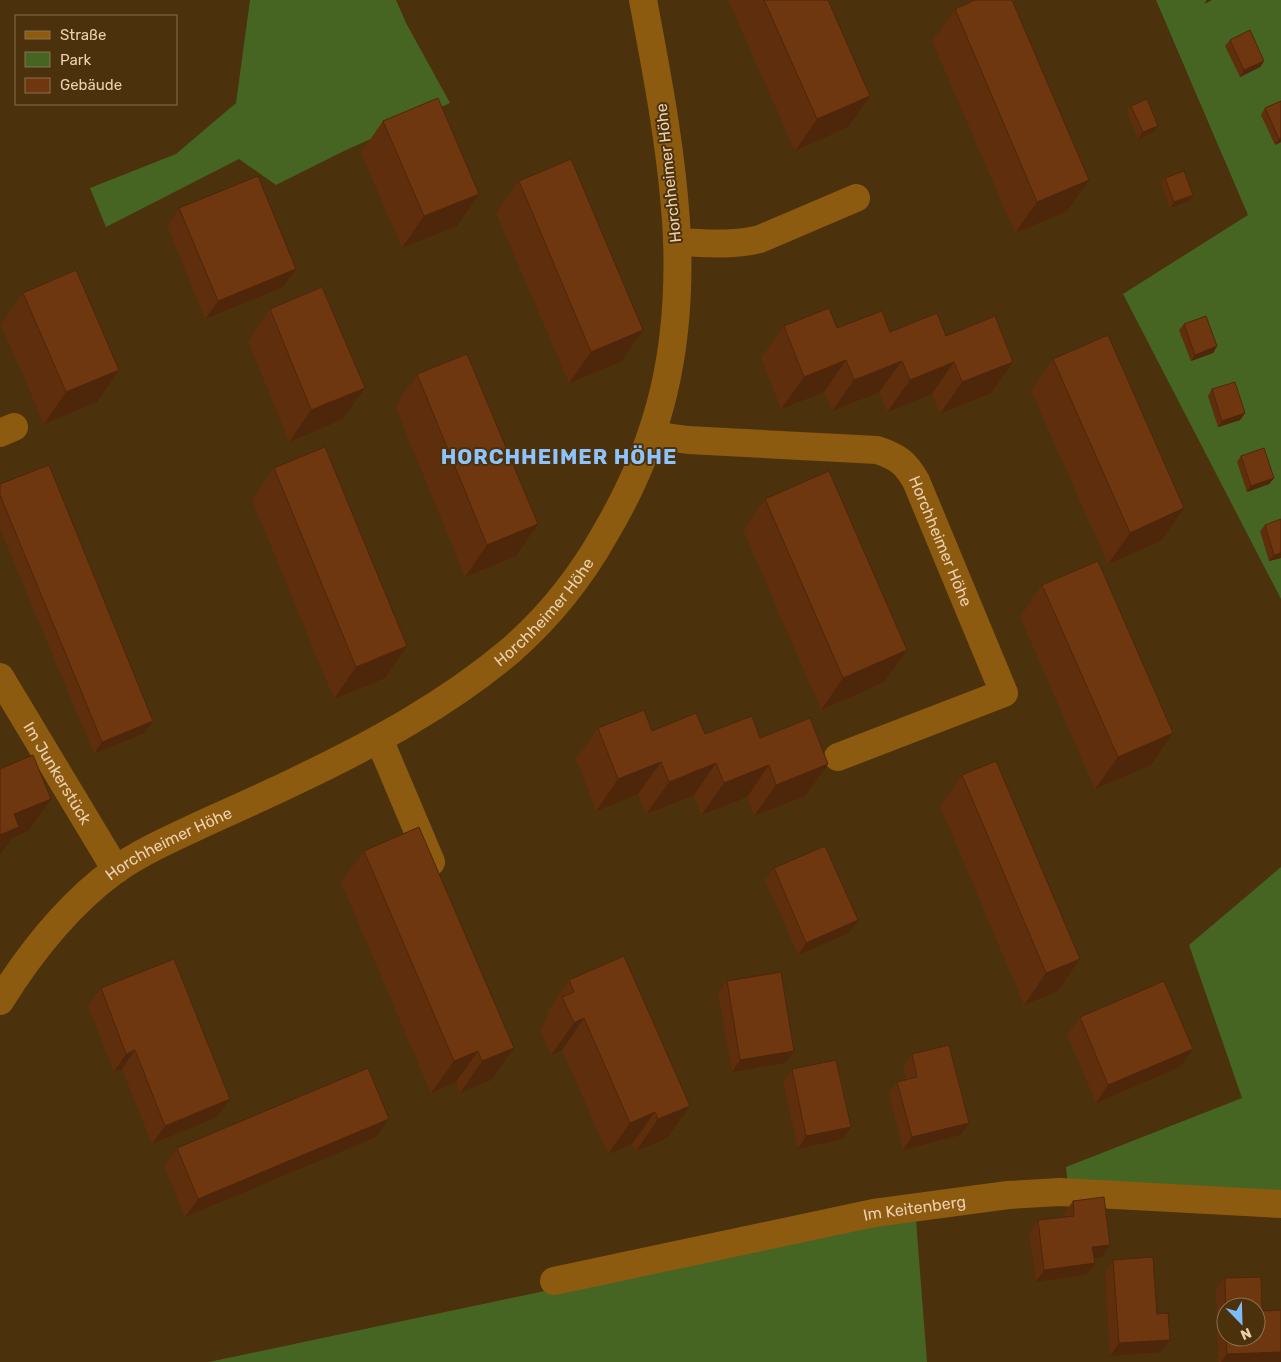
<svg xmlns="http://www.w3.org/2000/svg" width="1281" height="1362" viewBox="0 0 1281 1362" font-family="Rubik,sans-serif">
	<rect width="100%" height="100%" fill="#4b310c"/>
	<!-- green -->
	<g fill="#466523">
		<polygon points="250,0 396,0 406,23 450,103 344,151 276,185 239,159 106,227 90,188 176,154 236,103"/>
		<polygon points="1156,0 1281,0 1281,599 1123,294 1248,215"/>
		<polygon points="1281,867 1281,1194 1068,1186 1066,1167 1242,1098 1189,945"/>
		<polygon points="916,1220 927,1362 209,1362 875,1221"/>
	</g>
	<g fill="none" stroke-linecap="round" stroke-linejoin="round">
		<!-- minor -->
		<g stroke="#8d5b10" stroke-width="28">
			<path d="M677,242C705,243 733,246 760,239L856,198"/>
			<polyline points="0,433 14,427"/>
			<path id="s1" d="M652,435L688,440L877,450C898,457 905,462 916,481L1004,693L838,757"/>
			<path id="s2" d="M0,677L116,870"/>
			<polyline points="379,739 431,862"/>
			<path id="s3" d="M0,1001C30,953 68,905 114,871C139,853 168,840 196,827C231,811 265,796 300,779C373,744 447,704 510,651C549,617 581,577 606,532C662,437 681,347 677,238C673,158 658,79 643,0"/>
			<path id="s4" d="M554,1281L874,1213L1008,1195L1060,1192L1281,1204"/>
		</g>
	</g>
	<!-- wall -->
	<g fill="#5f2f0d">
		<polygon points="728,0 828,0 848,127 795,151"/>
		<polygon points="955,9 1089,180 1067,211 1015,233 932,41"/>
		<polygon points="1230,40 1264,61 1260,67 1240,77 1225,46"/>
		<polygon points="1131,106 1158,126 1154,132 1138,139 1127,112"/>
		<polygon points="1265,108 1281,142 1275,145 1261,115"/>
		<polygon points="383,121 457,226 402,248 361,153"/>
		<polygon points="1165,178 1189,201 1170,208 1161,184"/>
		<polygon points="519,181 621,362 569,383 496,213"/>
		<polygon points="179,208 283,287 205,319 167,226"/>
		<polygon points="23,293 97,402 44,424 1,325"/>
		<polygon points="270,309 365,388 343,419 289,442 248,341"/>
		<polygon points="1184,324 1217,346 1213,353 1191,361 1179,330"/>
		<polygon points="784,326 837,328 946,336 1013,362 991,393 940,414 932,394 887,412 879,392 832,411 824,392 781,409 761,358"/>
		<polygon points="1053,359 1184,508 1162,540 1108,564 1031,391"/>
		<polygon points="417,374 516,556 465,577 395,406"/>
		<polygon points="1212,389 1245,413 1240,420 1218,427 1208,396"/>
		<polygon points="1241,456 1274,478 1269,484 1247,492 1237,462"/>
		<polygon points="274,468 407,646 385,678 334,699 252,500"/>
		<polygon points="0,484 153,721 144,733 94,754 0,529"/>
		<polygon points="765,499 907,650 884,682 821,710 743,530"/>
		<polygon points="1265,525 1281,558 1269,561 1260,531"/>
		<polygon points="1042,585 1173,733 1151,765 1095,789 1020,617"/>
		<polygon points="598,728 760,738 805,796 754,816 747,797 701,815 694,795 646,814 638,794 596,811 576,759"/>
		<polygon points="962,775 1058,991 1024,1005 940,806"/>
		<polygon points="419,827 491,1080 460,1093 456,1082 431,1093 341,882 364,851"/>
		<polygon points="774,868 849,933 798,955 765,880"/>
		<polygon points="569,980 690,1106 667,1138 636,1151 632,1144 608,1154 562,1050 551,1055 540,1029 549,1016 547,1012"/>
		<polygon points="727,981 785,1063 732,1072 718,993"/>
		<polygon points="101,988 230,1099 217,1117 152,1144 122,1069 114,1072 88,1006"/>
		<polygon points="1080,1017 1193,1049 1180,1067 1096,1103 1067,1035"/>
		<polygon points="912,1054 960,1135 903,1150 889,1094 897,1082 906,1080 903,1067"/>
		<polygon points="792,1069 842,1139 798,1149 783,1082"/>
		<polygon points="376,1137 185,1217 164,1166 177,1148"/>
		<polygon points="1073,1201 1110,1245 1102,1257 1094,1258 1086,1275 1036,1282 1029,1233 1038,1220 1064,1217 1064,1214"/>
		<polygon points="1113,1260 1157,1314 1161,1352 1110,1356 1105,1272"/>
		<polygon points="1225,1278 1262,1311 1281,1362 1218,1362 1216,1290"/>
	</g>
	<!-- shaded-wall -->
	<g fill="#4e260a">
		<polygon points="1207,0 1212,0 1204,4"/>
		<polygon points="1264,61 1260,67 1240,77 1244,70"/>
		<polygon points="870,96 848,127 795,151 817,119"/>
		<polygon points="1158,126 1154,132 1138,139 1143,132"/>
		<polygon points="1281,138 1281,142 1275,145 1279,139"/>
		<polygon points="1089,180 1067,211 1015,233 1037,202"/>
		<polygon points="479,194 457,226 402,248 424,216"/>
		<polygon points="1193,195 1189,201 1170,208 1174,202"/>
		<polygon points="296,269 283,287 205,319 218,301"/>
		<polygon points="643,330 621,362 569,383 591,352"/>
		<polygon points="1217,346 1213,353 1191,361 1195,355"/>
		<polygon points="846,360 824,392 781,409 804,377"/>
		<polygon points="902,361 879,392 832,411 854,380"/>
		<polygon points="954,362 932,394 887,412 910,380"/>
		<polygon points="1013,362 991,393 940,414 962,382"/>
		<polygon points="119,370 97,402 44,424 66,392"/>
		<polygon points="365,388 343,419 289,442 311,410"/>
		<polygon points="1245,413 1240,420 1218,427 1222,421"/>
		<polygon points="1274,478 1269,484 1247,492 1251,486"/>
		<polygon points="1184,508 1162,540 1108,564 1130,533"/>
		<polygon points="538,524 516,556 465,577 487,545"/>
		<polygon points="1281,553 1281,558 1269,561 1274,555"/>
		<polygon points="407,646 385,678 334,699 356,667"/>
		<polygon points="907,650 884,682 821,710 843,678"/>
		<polygon points="153,721 144,733 94,754 102,742"/>
		<polygon points="1173,733 1151,765 1095,789 1118,757"/>
		<polygon points="661,762 638,794 596,811 618,779"/>
		<polygon points="716,763 694,795 646,814 669,782"/>
		<polygon points="828,764 805,796 754,816 776,785"/>
		<polygon points="769,765 747,797 701,815 724,783"/>
		<polygon points="51,799 28,831 12,838 0,855 0,835 14,814"/>
		<polygon points="858,920 849,933 798,955 806,943"/>
		<polygon points="1080,959 1058,991 1024,1005 1046,973"/>
		<polygon points="584,1018 562,1050 551,1055 574,1023"/>
		<polygon points="514,1048 491,1080 460,1093 482,1061"/>
		<polygon points="1193,1049 1180,1067 1096,1103 1108,1085"/>
		<polygon points="135,1050 122,1069 114,1072 126,1054"/>
		<polygon points="478,1051 456,1082 431,1093 454,1061"/>
		<polygon points="794,1051 785,1063 732,1072 740,1060"/>
		<polygon points="230,1099 217,1117 152,1144 165,1126"/>
		<polygon points="690,1106 667,1138 636,1151 658,1119"/>
		<polygon points="655,1112 632,1144 608,1154 630,1123"/>
		<polygon points="389,1119 376,1137 185,1217 198,1199"/>
		<polygon points="969,1123 960,1135 903,1150 912,1137"/>
		<polygon points="851,1127 842,1139 798,1149 806,1136"/>
		<polygon points="1110,1245 1102,1257 1084,1259 1092,1247"/>
		<polygon points="1095,1263 1086,1275 1036,1282 1044,1270"/>
		<polygon points="1170,1340 1161,1352 1110,1356 1119,1343"/>
		<polygon points="1281,1352 1281,1362 1221,1362 1227,1354"/>
	</g>
	<!-- building -->
	<g fill="#6f370f" stroke="#4e260a">
		<polygon points="764,0 828,0 870,96 817,119"/>
		<polygon points="975,0 1012,0 1089,180 1037,202 955,9"/>
		<polygon points="1250,30 1264,61 1244,70 1230,40"/>
		<polygon points="438,98 479,194 424,216 383,121"/>
		<polygon points="1147,99 1158,126 1143,132 1131,106"/>
		<polygon points="1281,101 1281,138 1279,139 1265,108"/>
		<polygon points="571,159 643,330 591,352 519,181"/>
		<polygon points="1184,171 1193,195 1174,202 1165,178"/>
		<polygon points="258,176 296,269 218,301 179,208"/>
		<polygon points="76,270 119,370 66,392 23,293"/>
		<polygon points="322,287 365,388 311,410 270,309"/>
		<polygon points="829,308 837,328 882,311 890,332 937,313 946,336 995,316 1013,362 962,382 954,362 910,380 902,361 854,380 846,360 804,377 784,326"/>
		<polygon points="1206,316 1217,346 1195,355 1184,324"/>
		<polygon points="1108,335 1184,508 1130,533 1053,359"/>
		<polygon points="467,354 538,524 487,545 417,374"/>
		<polygon points="1235,382 1245,413 1222,421 1212,389"/>
		<polygon points="325,447 407,646 356,667 274,468"/>
		<polygon points="1264,448 1274,478 1251,486 1241,456"/>
		<polygon points="49,465 153,721 102,742 0,495 0,484"/>
		<polygon points="829,471 907,650 843,678 765,499"/>
		<polygon points="1281,519 1281,553 1274,555 1265,525"/>
		<polygon points="1098,561 1173,733 1118,757 1042,585"/>
		<polygon points="644,710 652,731 696,713 705,734 752,716 760,738 810,718 828,764 776,785 769,765 724,783 716,763 669,782 661,762 618,779 598,728"/>
		<polygon points="33,755 51,799 14,814 19,827 0,835 0,769"/>
		<polygon points="996,761 1080,959 1046,973 962,775"/>
		<polygon points="419,827 514,1048 482,1061 478,1051 454,1061 364,851"/>
		<polygon points="825,846 858,920 806,943 774,868"/>
		<polygon points="624,956 690,1106 658,1119 655,1112 630,1123 584,1018 574,1023 562,997 574,992 569,980"/>
		<polygon points="174,959 230,1099 165,1126 135,1050 126,1054 101,988"/>
		<polygon points="781,972 794,1051 740,1060 727,981"/>
		<polygon points="1164,981 1193,1049 1108,1085 1080,1017"/>
		<polygon points="949,1045 969,1123 912,1137 897,1082 917,1077 912,1054"/>
		<polygon points="836,1060 851,1127 806,1136 792,1069"/>
		<polygon points="368,1068 389,1119 198,1199 177,1148"/>
		<polygon points="1104,1197 1110,1245 1092,1247 1095,1263 1044,1270 1038,1220 1074,1216 1073,1201"/>
		<polygon points="1153,1257 1157,1314 1168,1313 1170,1340 1119,1343 1113,1260"/>
		<polygon points="1261,1277 1262,1311 1281,1310 1281,1352 1227,1354 1226,1337 1256,1337 1256,1307 1226,1307 1226,1327 1225,1278"/>
	</g>
	<g text-anchor="middle" stroke-width="4" stroke-linejoin="round" paint-order="stroke">
		<!-- street labels -->
		<g font-size="16" fill="#ecd0b0" stroke="#4b310c">
			<text transform="translate(668 173) rotate(-96)" y="6">Horchheimer Höhe</text>
			<text dy="6" stroke="none"><textPath href="#s1" startOffset="342">Horchheimer Höhe</textPath></text>
			<text dy="6" stroke="none"><textPath href="#s3" startOffset="680">Horchheimer Höhe</textPath></text>
			<text dy="6" stroke="none"><textPath href="#s2" startOffset="112">Im Junkerstück</textPath></text>
			<text dy="6" stroke="none"><textPath href="#s3" startOffset="235">Horchheimer Höhe</textPath></text>
			<text dy="6" stroke="none"><textPath href="#s4" startOffset="368">Im Keitenberg</textPath></text>
		</g>
		<!-- district labels -->
		<g font-size="21" font-weight="bold" letter-spacing="1" fill="#8dc4fd" stroke="#4b310c">
			<text x="559" y="464">HORCHHEIMER HÖHE</text>
		</g>
	</g>
	<!-- legend -->
	<rect x="15" y="15" width="162" height="90" fill="#4b310c" stroke="#8b714e"/>
	<rect x="25" y="31" width="25" height="8" fill="#8d5b10" stroke="#8b714e"/>
	<text x="60" y="40" font-size="15" fill="#ecd0b0">Straße</text>
	<rect x="25" y="52" width="25" height="15" fill="#466523" stroke="#8b714e"/>
	<text x="60" y="65" font-size="15" fill="#ecd0b0">Park</text>
	<rect x="25" y="78" width="25" height="15" fill="#6f370f" stroke="#8b714e"/>
	<text x="60" y="90" font-size="15" fill="#ecd0b0">Gebäude</text>
	<!-- north arrow -->
	<g transform="translate(1241 1322) rotate(157)"><circle r="24" fill="#4b310c" stroke="#8b714e"/>
	<path d="M0-4L9 19L0 12L-9 19Z" fill="#81bcfa"/>
	<text y="-8" font-size="14" font-weight="bold" text-anchor="middle" fill="#ecd0b0">N</text>
	</g>
</svg>
